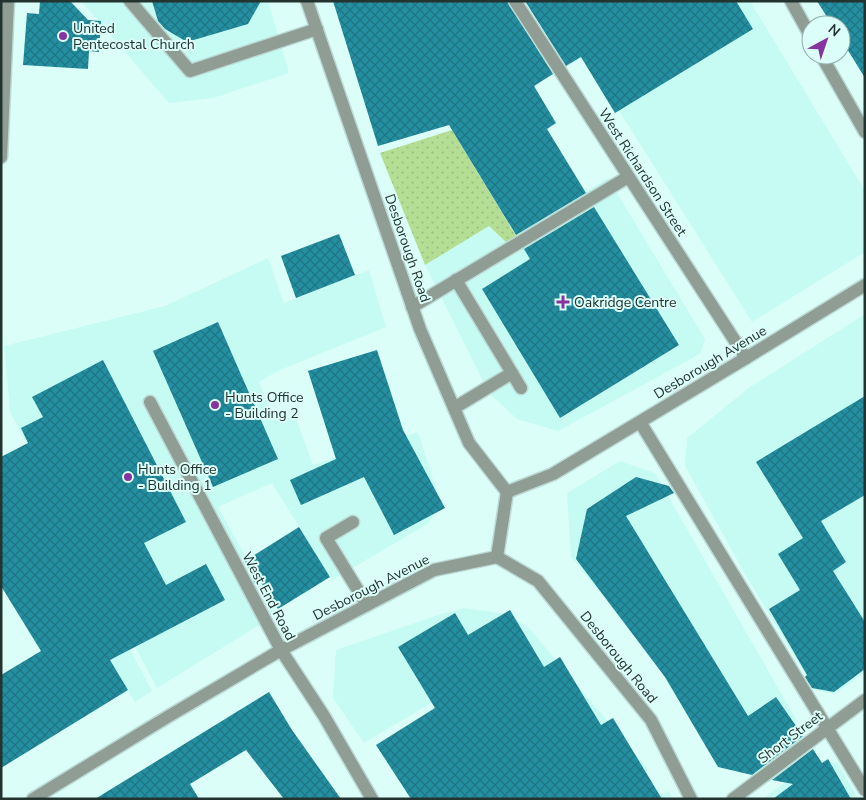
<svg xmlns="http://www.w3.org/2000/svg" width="866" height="800" viewBox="0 0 866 800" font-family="'Nunito Sans',sans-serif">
	<defs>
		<pattern id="garden-dots" width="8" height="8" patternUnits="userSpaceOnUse" patternTransform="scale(1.25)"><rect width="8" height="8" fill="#b5de95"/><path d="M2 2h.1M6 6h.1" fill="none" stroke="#9bbf81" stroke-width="1.8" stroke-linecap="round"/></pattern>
		<pattern id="building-cross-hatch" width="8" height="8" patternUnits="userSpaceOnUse" patternTransform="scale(1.25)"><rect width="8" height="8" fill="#248fa0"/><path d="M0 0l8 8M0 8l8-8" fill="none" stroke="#1f7583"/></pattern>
	</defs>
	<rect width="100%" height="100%" fill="#dcfef8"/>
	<!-- built -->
	<g fill="#c6fbf3">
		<polygon points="81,1 268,1 289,73 213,98 169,103"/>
		<polygon points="550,1 750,1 865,191 865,252 752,322"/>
		<polygon points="608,178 705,339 700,354 558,431 517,419 489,393 425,265 489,226 506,241"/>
		<polygon points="268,258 284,303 369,270 386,327 280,370 259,382 270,410 286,418 295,416 313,465 418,432 440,502 429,523 332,580 272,483 218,507 277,614 157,688 10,412 4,346 165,306"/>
		<polygon points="865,314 865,672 834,694 815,690 745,574 685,466 687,438 750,387"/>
		<polygon points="620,461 655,473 797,721 743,769 717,764 653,658 571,557 567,493"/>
		<polygon points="91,576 152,691 135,702 67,590"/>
		<polygon points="464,608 507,614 529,628 647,768 647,777 658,796 669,791 673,799 508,799 436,700 364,743 333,698 336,650 438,615"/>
		<polygon points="816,759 838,763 858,799 763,799"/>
	</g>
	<!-- garden -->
	<polygon fill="url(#garden-dots)" points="452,130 516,236 506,242 489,226 425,265 380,153"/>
	<!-- building -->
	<g fill="url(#building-cross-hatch)">
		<polygon points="40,1 70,1 88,20 101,21 99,52 89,51 88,69 23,65 27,13 39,14"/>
		<polygon points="152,1 261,1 248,24 187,42 165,29 158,21"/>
		<polygon points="333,1 507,1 553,74 534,86 556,123 547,129 586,193 516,235 449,125 378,146"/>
		<polygon points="525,1 736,1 753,29 615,113 581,57 566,66"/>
		<polygon points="817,1 865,1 865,78 841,39 841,25 832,25"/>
		<polygon points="594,207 679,345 560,418 482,289 530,259 524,249"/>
		<polygon points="339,234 355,275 296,298 281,256"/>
		<polygon points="218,322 278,459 213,487 153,351"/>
		<polygon points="377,350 403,430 445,508 394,535 364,477 301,505 290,480 336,459 308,371"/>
		<polygon points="103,360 186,522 144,543 166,585 206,564 225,600 110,660 128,690 1,768 1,675 41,651 1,586 1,457 28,443 21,428 43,417 32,397"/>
		<polygon points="865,396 865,495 821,521 846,562 833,571 865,622 865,669 834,692 812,688 805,677 807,675 769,609 800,590 778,554 803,538 756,462"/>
		<polygon points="636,477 669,486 674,493 626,516 748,716 776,697 803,736 752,775 718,767 665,677 576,559 587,509"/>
		<polygon points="299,527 330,577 278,609 260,581 255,584 245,561"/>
		<polygon points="510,610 544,667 560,657 601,725 613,718 662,799 411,799 376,745 435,708 398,647 455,613 468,635"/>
		<polygon points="269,692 292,730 341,799 284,799 246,750 190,784 199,799 95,799"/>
		<polygon points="813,749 822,763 828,759 851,799 773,799 793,784 772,780"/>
	</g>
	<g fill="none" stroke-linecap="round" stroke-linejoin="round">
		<defs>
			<g id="service">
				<polyline points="130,1 190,71 317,29"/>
				<polyline points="1,157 8,1"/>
				<polyline points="456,280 521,388"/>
				<polyline points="412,307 628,177"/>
				<polyline points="150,402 281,650"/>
				<polyline points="454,408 512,373"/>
				<polyline points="353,522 326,538 367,605"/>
			</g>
			<g id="minor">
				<polyline points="515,1 746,358"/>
				<polyline points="791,1 811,37"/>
				<polyline points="821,55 865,132"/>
				<polyline points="640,422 865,790"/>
				<polyline points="281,650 324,716 372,799"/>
				<polyline points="733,799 865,700"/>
			</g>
			<g id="tertiary">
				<polyline points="307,1 420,329 469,443 507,492"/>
				<polyline points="507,492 553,474 746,358 865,285"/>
				<polyline points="497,557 538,581 651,720 691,799"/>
				<polyline points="497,557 507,492"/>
				<polyline points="33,799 169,716 281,650 434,570 497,557"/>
			</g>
		</defs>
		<!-- service casing -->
		<use href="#service" stroke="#bbd9d4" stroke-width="15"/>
		<!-- minor casing -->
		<use href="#minor" stroke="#bbd9d4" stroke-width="15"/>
		<!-- tertiary casing -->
		<use href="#tertiary" stroke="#bbd9d4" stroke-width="15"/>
		<!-- service -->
		<use href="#service" stroke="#8f9d94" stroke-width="12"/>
		<!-- minor -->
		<use href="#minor" stroke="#8f9d94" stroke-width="12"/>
		<!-- tertiary -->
		<use href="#tertiary" stroke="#8f9d94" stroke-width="12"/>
	</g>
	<!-- markers -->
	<g fill="#8733a0" stroke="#dcfef8" stroke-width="2">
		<circle cx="63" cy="36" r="5"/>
		<path d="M560.5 294.5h5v5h5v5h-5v5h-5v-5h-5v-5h5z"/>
		<circle cx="215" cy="405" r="5"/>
		<circle cx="128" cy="477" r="5"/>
	</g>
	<g text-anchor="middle" stroke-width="4" stroke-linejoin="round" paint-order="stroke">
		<!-- poi labels -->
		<g font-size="14" fill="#223330" stroke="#dcfef8" text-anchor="start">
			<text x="73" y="33">United<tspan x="73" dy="16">Pentecostal Church</tspan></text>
			<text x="574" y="307">Oakridge Centre</text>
			<text x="225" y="402">Hunts Office<tspan x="225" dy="16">- Building 2</tspan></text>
			<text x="138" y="474">Hunts Office<tspan x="138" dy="16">- Building 1</tspan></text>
		</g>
		<!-- street labels -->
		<g font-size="14" fill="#223330" stroke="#dcfef8">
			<text transform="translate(643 172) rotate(57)" y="5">West Richardson Street</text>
			<text transform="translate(408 248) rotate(71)" y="5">Desborough Road</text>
			<text transform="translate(710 362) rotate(-31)" y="5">Desborough Avenue</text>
			<text transform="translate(371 587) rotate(-27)" y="5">Desborough Avenue</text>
			<text transform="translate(269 596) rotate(62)" y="5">West End Road</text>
			<text transform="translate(619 657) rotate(51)" y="5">Desborough Road</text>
			<text transform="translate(790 737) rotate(-37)" y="5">Short Street</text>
		</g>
	</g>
	<!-- border -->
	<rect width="866" height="800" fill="none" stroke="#223330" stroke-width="5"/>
	<!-- north arrow -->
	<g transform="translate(826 40) rotate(40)"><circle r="24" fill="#dcfef8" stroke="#92ada8"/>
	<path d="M0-4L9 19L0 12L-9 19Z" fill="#8733a0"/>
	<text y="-8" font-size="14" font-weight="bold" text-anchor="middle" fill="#223330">N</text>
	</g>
</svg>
